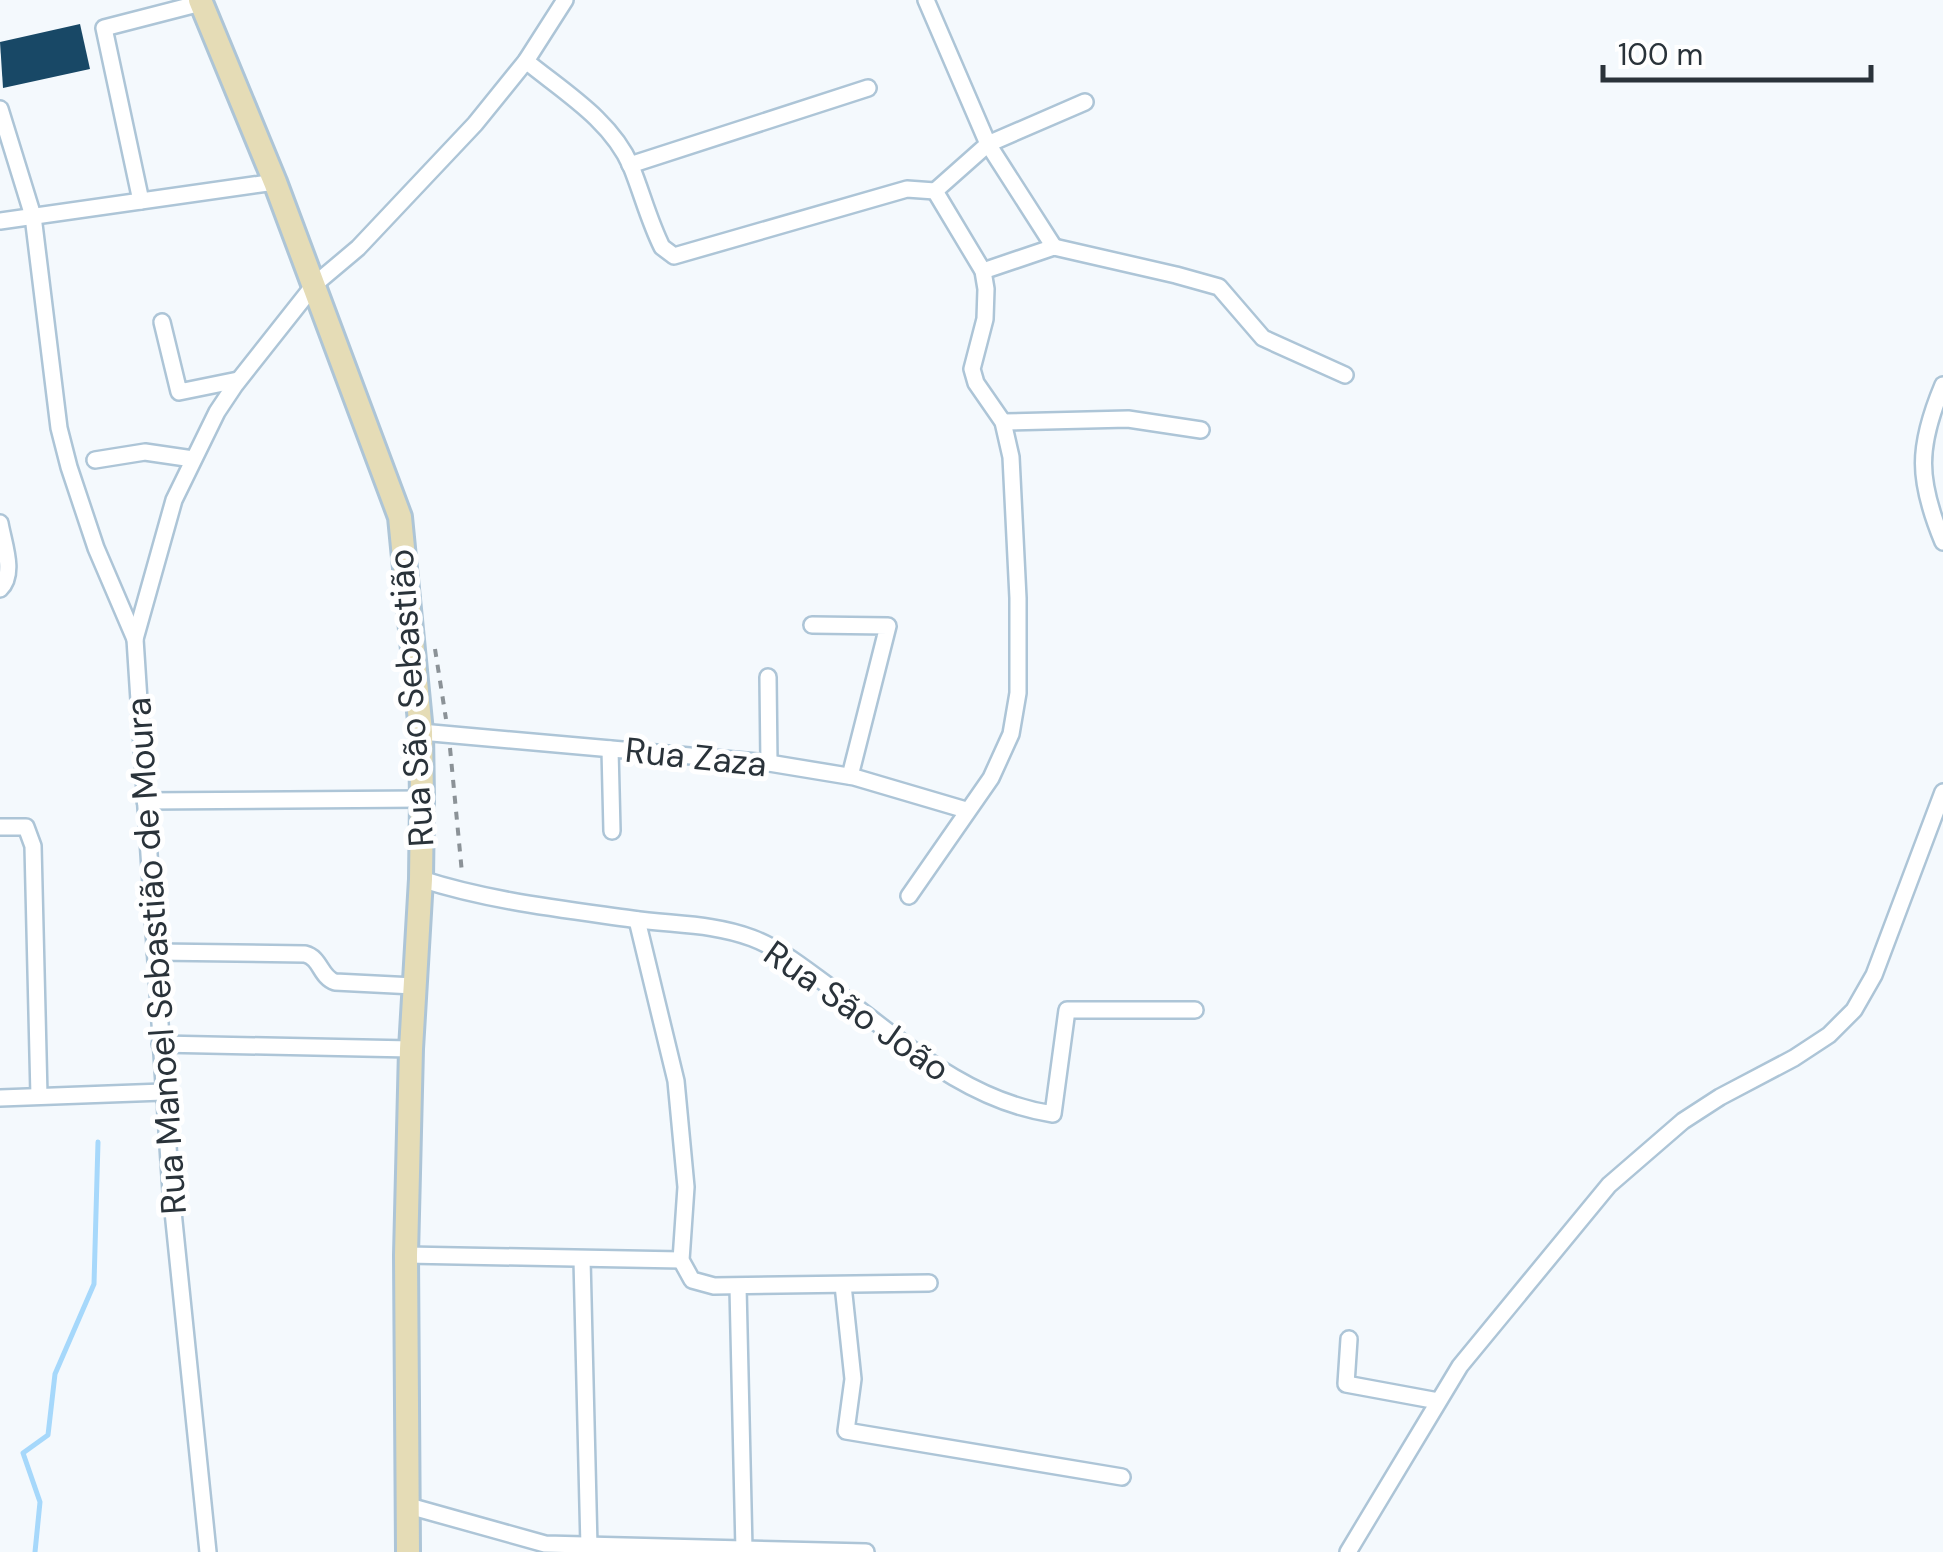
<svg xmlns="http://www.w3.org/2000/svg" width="1943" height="1552" viewBox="0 0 1943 1552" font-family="'DM Sans',sans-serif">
	<rect width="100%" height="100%" fill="#f4f9fd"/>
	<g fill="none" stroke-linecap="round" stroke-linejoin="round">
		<!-- stream -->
		<polyline stroke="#a6d8fb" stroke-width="5" points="35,1552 40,1502 23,1453 48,1435 55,1374 94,1284 98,1142"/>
	</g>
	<!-- building -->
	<polygon fill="#184866" points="80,24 90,69 3,88 0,42"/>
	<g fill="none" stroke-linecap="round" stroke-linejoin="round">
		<defs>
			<g id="street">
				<polyline points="926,0 988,144 1054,247"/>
				<path d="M526,61C564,92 611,120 631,166C642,193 649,221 662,247L674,256L907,189L935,191"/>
				<polyline points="0,109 33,216 59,428 69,467 96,548 135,639"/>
				<polyline points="630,165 868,88"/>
				<polyline points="935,191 988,144 1085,102"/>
				<polyline points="141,201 104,28 201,3"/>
				<polyline points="0,221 275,182"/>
				<polyline points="983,271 1054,247 1176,275 1219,287 1263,338 1345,375"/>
				<polyline points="162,322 179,392 238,380"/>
				<path d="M1943,385C1917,447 1917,479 1943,542"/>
				<polyline points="1003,422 1128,419 1201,430"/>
				<polyline points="95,460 145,452 193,459"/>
				<path d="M0,523C3,542 16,574 0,589"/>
				<polyline points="812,625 888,626 850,776"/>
				<polyline points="768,677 769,763"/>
				<polyline points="421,732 769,763 854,777 966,810"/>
				<polyline points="610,749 612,831"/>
				<polyline points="145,801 422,799"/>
				<polyline points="0,827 26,827 33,846 39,1096"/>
				<path d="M421,879C489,901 561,909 632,919C673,925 712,923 752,938C781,949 805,969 830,987C899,1038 964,1101 1053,1114L1067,1010H1195"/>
				<polyline points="909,896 991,778 1011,734 1018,693 1018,598 1011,457 1003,422 976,383 972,369 985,319 986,289 983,271 935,191"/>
				<polyline points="637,920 676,1081 686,1187 681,1260 692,1280 714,1286 929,1283"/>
				<path d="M155,952L305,954C321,958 320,977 335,982L414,986"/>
				<polyline points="160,1044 411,1049"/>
				<polyline points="0,1098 163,1092"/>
				<polyline points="406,1255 681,1260"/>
				<polyline points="582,1259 589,1547"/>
				<polyline points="843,1285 853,1379 846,1431 1122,1477"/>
				<polyline points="738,1287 744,1550"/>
				<polyline points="1349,1339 1346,1384 1438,1401"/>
				<polyline points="409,1506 545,1544 866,1552"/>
				<polyline points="208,1552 171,1192 135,639 174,500 217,412 235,385 314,285 358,248 475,124 526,61 565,0"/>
				<polyline points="1348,1552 1460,1366 1609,1185 1683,1121 1720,1097 1794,1058 1829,1035 1854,1010 1874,975 1943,792"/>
			</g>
			<polyline id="secondary" points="200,0 275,182 400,517 421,732 422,799 421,879 411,1049 406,1255 408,1552"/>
		</defs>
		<!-- street casing -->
		<use href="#street" stroke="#adc5d7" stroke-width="20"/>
		<!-- secondary casing -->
		<use href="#secondary" stroke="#adc5d7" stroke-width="28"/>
		<!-- path -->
		<g stroke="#8b9297" stroke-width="4" stroke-dasharray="8 8" stroke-linecap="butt">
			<polyline points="435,649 446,719"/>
			<polyline points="450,748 462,873"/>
		</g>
		<!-- street -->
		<use href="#street" stroke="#fff" stroke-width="15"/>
		<!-- secondary -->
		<use href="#secondary" stroke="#e5dcb6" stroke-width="22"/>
	</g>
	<g text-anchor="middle" stroke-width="10" stroke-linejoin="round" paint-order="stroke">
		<!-- street labels -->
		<g font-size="35" fill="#2a333a" stroke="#fff">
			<text transform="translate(411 698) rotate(-94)" y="12">Rua São Sebastião</text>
			<text transform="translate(696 757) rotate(6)" y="12">Rua Zaza</text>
			<text transform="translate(156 956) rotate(-94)" y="12">Rua Manoel Sebastião de Moura</text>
			<text transform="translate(857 1011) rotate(35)" y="12">Rua São João</text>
		</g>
	</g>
	<!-- scale -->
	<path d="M1603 65v15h268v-15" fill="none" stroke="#2a333a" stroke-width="5"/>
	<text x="1618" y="65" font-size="30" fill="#2a333a" stroke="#ffffff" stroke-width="8" paint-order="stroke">100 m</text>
</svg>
